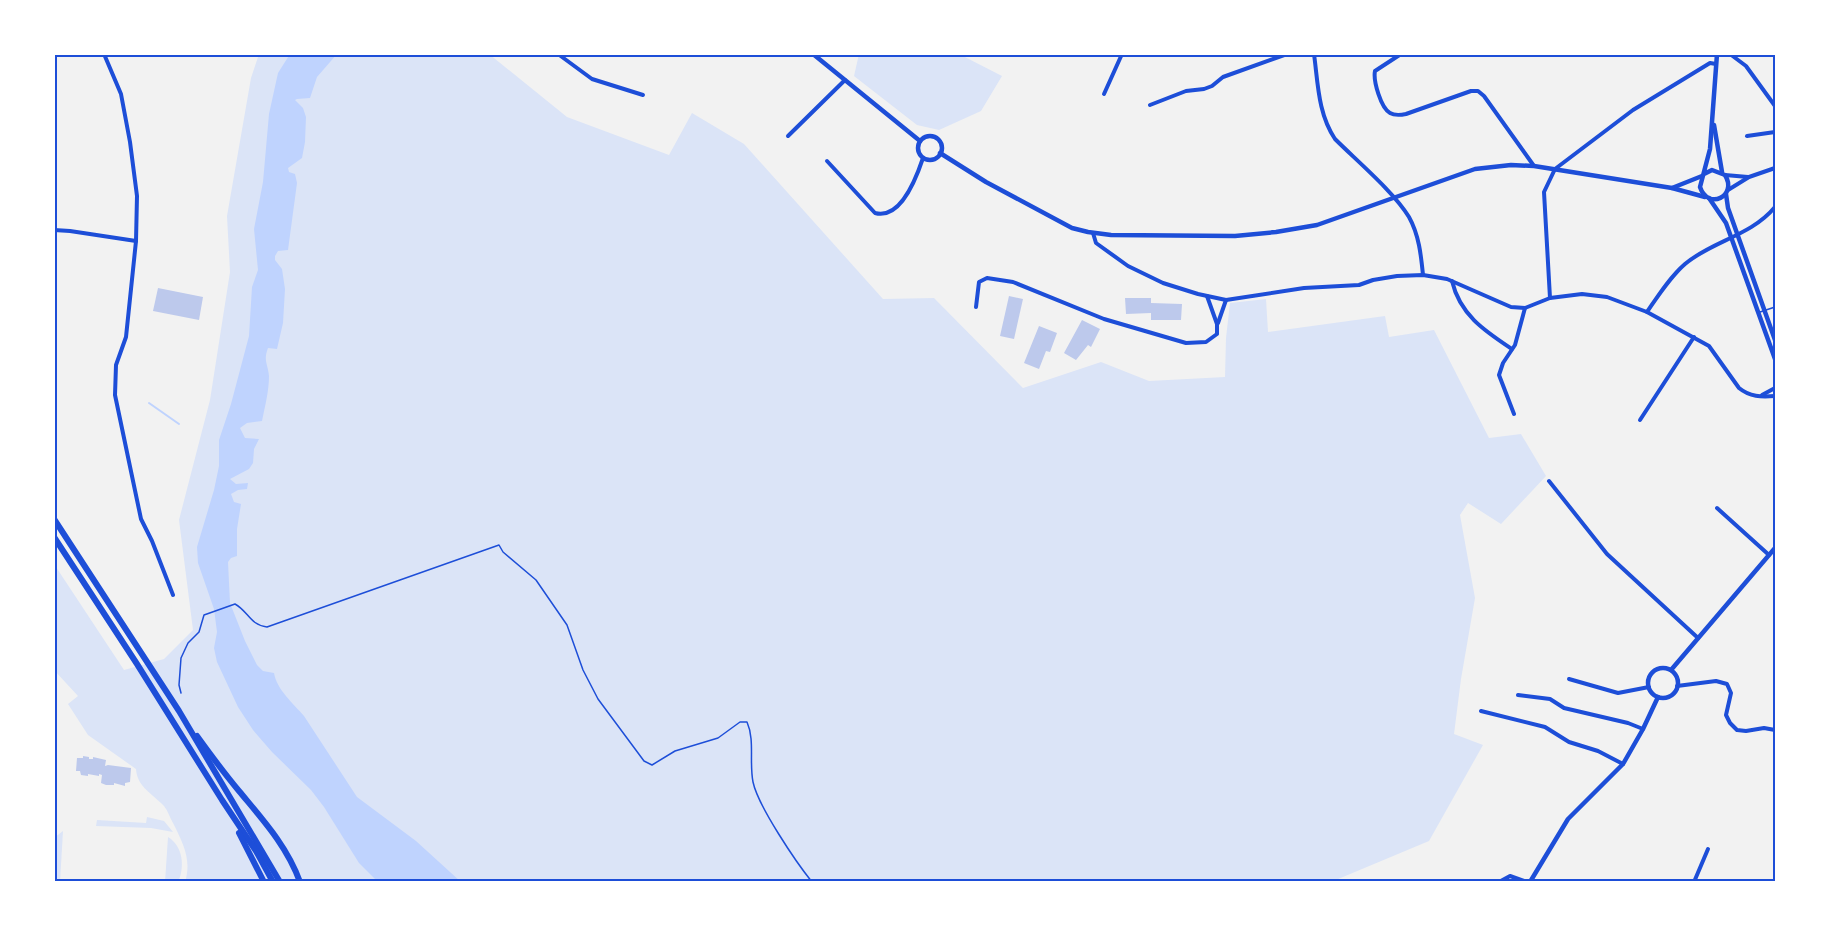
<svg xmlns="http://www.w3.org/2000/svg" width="1829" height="936" viewBox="0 0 1829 936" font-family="Quicksand,sans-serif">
	<rect width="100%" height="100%" fill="#f2f2f2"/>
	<!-- green -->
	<g fill="#dbe4f7">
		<path d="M259,54H489L567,117L669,155L692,113L744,144L883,299L934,298L1023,388L1101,362L1149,381L1225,377L1226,338L1230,303L1266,299L1268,332L1385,316L1389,337L1434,330L1489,438L1521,434L1546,476L1501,524L1468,503L1460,515L1475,598L1461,679L1454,734L1483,745L1429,841L1331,882H185C192,860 183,843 173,823C170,818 168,811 164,806C153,794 137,787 136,769L88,735L68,704L78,696L54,670V564L124,670L164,659L193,630L179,520L210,400L230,272L227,216L251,78Z"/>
		<polygon points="859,54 959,54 1002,76 981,111 939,130 917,125 854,76"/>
		<polygon points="147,817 164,821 173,832 151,828 96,826 97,820 146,823"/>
		<polygon points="63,831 60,882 54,882 54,838"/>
		<path d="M168,837C183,846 185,867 178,882H165Z"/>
	</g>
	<!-- water -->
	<path fill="#bfd3fe" d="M290,54H337L317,77L310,98L297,99L295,100L303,108L306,117L305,142L302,158L288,168L289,172L295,174L297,183L288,250L278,251L275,256V260L282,269L285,289L283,323L277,349L268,348C263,361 268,364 269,376C269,391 265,406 262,421L247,423L240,428L245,438L259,439L254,449L253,463L249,469L230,479L236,484L248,483L247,489L238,490L231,494L234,502L241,504L237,529V556L231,558L228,562L230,603L245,641L257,665L263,671L274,673C277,690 293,703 304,716L357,797L416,841L461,882H378L359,863L324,807L311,790L272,752L253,730L238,707L217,662L214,648L217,632L214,609L198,563L197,547L214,490L219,466V440L231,404L249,336L252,287L258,270L254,229L263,182L269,114L278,73Z"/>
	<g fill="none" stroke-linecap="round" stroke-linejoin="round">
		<!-- stream -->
		<polyline stroke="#bfd3fe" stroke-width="2" points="149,403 179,424"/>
	</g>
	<!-- building -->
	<g fill="#bdc9ec">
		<polygon points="158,288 203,297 199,320 153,311"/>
		<polygon points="1009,296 1023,299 1014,339 1000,336"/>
		<polygon points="1125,298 1151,298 1151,303 1182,304 1181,320 1151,320 1151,313 1126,314"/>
		<polygon points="1082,320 1100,329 1091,347 1088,345 1076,360 1064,353"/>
		<polygon points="1039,326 1057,333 1050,352 1046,351 1039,369 1024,363"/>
		<polygon points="83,756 89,757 89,759 93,759 93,757 106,760 105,766 108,765 131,768 130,782 125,783 125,786 114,783 114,785 106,785 101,783 102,775 99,774 99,776 88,774 88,776 81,775 80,771 76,771 77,758 83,758"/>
	</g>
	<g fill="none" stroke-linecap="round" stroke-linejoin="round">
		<!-- path -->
		<path stroke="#1d4ed8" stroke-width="1.5" d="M181,693L179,685L181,658L188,643L199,632L204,615L235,604C248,611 250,625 267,627L499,545L503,552L536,580L567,625L583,670L598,699L644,761L652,765L675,751L718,738L740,722H747C755,740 749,762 753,782C758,806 796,862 812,882"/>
		<!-- service -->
		<polyline stroke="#1d4ed8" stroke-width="1.5" points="1760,312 1775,307"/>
		<!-- minor -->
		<g stroke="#1d4ed8" stroke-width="4">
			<polyline points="104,54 121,94 130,142 137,196 136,241 126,337 116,365 115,395 141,519 152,541 173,595"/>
			<polyline points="558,54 592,79 643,95"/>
			<polyline points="731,54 733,54"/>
			<path d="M1314,54C1318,83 1318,114 1335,139C1356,160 1394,192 1409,217C1419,235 1421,255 1423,275"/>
			<path d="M1401,54L1375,71C1373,81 1381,108 1390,113C1395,116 1401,115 1406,114L1471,91H1478L1484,96L1534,166"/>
			<polyline points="1719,54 1726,54"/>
			<polyline points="1730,54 1746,66 1775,106"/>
			<polyline points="1104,94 1122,54"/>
			<polyline points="1150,105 1186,91 1204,89 1212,86 1223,77 1287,54"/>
			<polyline points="788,136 845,80"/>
			<polyline points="1747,136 1775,132"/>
			<path d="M827,161L875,213C901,220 917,176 923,158"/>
			<polyline points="1725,175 1748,177"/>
			<polyline points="1728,190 1749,177 1775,168"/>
			<polyline points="54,230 70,231 136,241"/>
			<path d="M1093,233L1096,243L1128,266L1163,283L1198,294L1226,300L1304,288L1359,285L1373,280L1397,276L1423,275L1447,279L1511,307L1525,308L1550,298L1582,294L1607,297L1647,312L1709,346L1739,388C1750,397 1761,397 1775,396"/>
			<path d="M1452,281C1460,315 1485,331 1512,349"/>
			<polyline points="1550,298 1544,192 1555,169 1633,110 1710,63 1716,64"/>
			<polyline points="976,307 979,282 987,278 1013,282 1104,319 1186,343 1206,342 1217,334 1217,324 1207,296"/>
			<path d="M1647,312C1658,296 1670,277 1685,264C1712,241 1751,236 1775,207"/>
			<polyline points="1218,323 1226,300"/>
			<polyline points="1762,395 1775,388"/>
			<polyline points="1514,414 1499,375 1503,363 1515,345 1525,308"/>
			<polyline points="1640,420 1694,337"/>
			<polyline points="1549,481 1607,554 1698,638"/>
			<polyline points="1717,508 1769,555"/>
			<polyline points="1569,679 1618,693 1649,687"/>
			<polyline points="1677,686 1716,681 1727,684 1731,693 1726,715 1730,723 1737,730 1746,731 1764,728 1775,730"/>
			<polyline points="1518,695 1550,699 1564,708 1628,723 1643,729"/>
			<polyline points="1481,711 1545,727 1569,742 1598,751 1623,764"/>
			<polyline points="1499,882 1510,876 1527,882"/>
			<polyline points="1694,882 1708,849"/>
		</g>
		<!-- tertiary -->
		<g stroke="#1d4ed8" stroke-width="4.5">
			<polyline points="813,54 920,141"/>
			<polyline points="1714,125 1722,172"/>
			<circle cx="930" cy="148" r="12"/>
			<polyline points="940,153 986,182 1072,228 1088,232 1111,235 1235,236 1276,232 1317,225 1475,169 1511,165 1534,166 1672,188 1705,197"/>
			<path d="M1704,174L1712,170L1725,175C1738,196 1708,211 1700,187L1710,149L1717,54"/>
			<polyline points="1672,188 1702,176"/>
			<polyline points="1726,194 1728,208 1775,340"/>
			<polyline points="1709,198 1726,223 1775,359"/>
			<circle cx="1663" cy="683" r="15"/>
			<polyline points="1671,670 1775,548"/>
			<polyline points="1530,882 1568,819 1623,764 1643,729 1658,697"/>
		</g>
		<!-- trunk -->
		<g stroke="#1d4ed8" stroke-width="6">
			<polyline points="54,519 179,711 280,882"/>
			<polyline points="54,537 137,664 222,800 256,851 273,882"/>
			<path d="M197,736C210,754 224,773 239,791C263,820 287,846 300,882"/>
			<polyline points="239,833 264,882"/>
		</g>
	</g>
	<!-- border -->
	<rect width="1829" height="936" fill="none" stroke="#ffffff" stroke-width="111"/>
	<rect x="56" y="56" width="1718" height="824" fill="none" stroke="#1d4ed8" stroke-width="2"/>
</svg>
